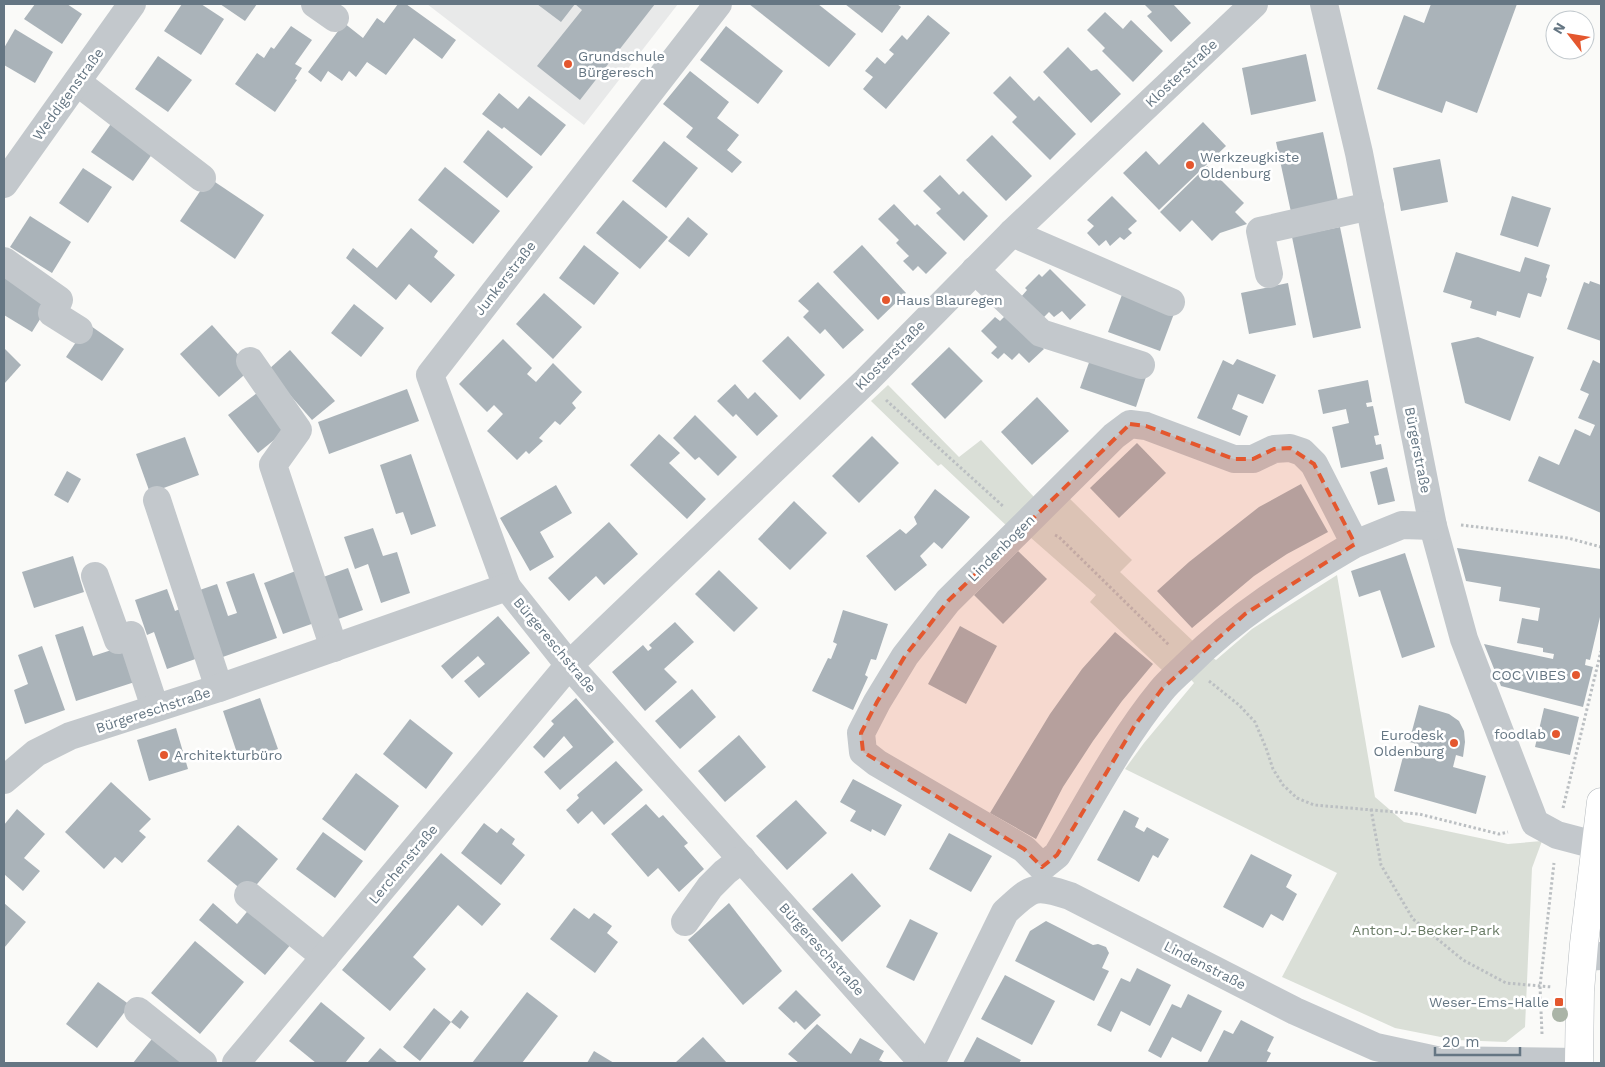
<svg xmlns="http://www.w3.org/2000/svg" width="1605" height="1067" viewBox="0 0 1605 1067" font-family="'Work Sans',sans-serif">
	<rect width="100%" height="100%" fill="#fafaf8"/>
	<!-- built -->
	<polygon fill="#e8e9e9" points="427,4 678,4 584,125"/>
	<!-- green -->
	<g fill="#dadfd7">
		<polygon points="888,385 959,457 981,440 1034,497 1009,528 941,464 938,466 871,401"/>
		<polygon points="1067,496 1132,560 1120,572 1194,642 1163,671 1090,602 1096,595 1030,537"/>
		<polygon points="1337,575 1375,797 1404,822 1508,844 1542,841 1532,868 1525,1027 1506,1042 1456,1040 1395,1028 1282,977 1337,873 1125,769 1144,743 1194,683 1186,674 1207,654 1216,660 1252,629"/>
	</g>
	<!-- building -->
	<g fill="#aab3b9">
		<polygon points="35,4 67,4 82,14 62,44 24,19"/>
		<polygon points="182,4 201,4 224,19 201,55 164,31"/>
		<polygon points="220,4 257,4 245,21"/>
		<polygon points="398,4 406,4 456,40 442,59 414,38 386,75 367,62 356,77 349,71 342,81 328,71 321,82 308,72 344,23 363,38 377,18 384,23"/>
		<polygon points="537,4 655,4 580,100 537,66 582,10 575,4 561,22"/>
		<polygon points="749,4 818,4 856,34 829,67"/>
		<polygon points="845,4 897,4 901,7 882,33"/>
		<polygon points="1144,4 1173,4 1191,23 1171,42 1147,16 1152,12"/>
		<polygon points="1431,4 1517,4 1477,113 1446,101 1442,113 1377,89 1404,15 1424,23"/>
		<polygon points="1105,12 1123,29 1131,20 1163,51 1133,82 1102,51 1105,48 1087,30"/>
		<polygon points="928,15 950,33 886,109 863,89 873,77 865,71 877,57 885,64 894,54 889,50 902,35 907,40"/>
		<polygon points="291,26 312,40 295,64 302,68 295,79 297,80 275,112 235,84 257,53 264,58 271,47 274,49"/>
		<polygon points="726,26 783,71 758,104 700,60"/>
		<polygon points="15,29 53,52 35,83 4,65 4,48"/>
		<polygon points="1068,47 1091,71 1097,69 1121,94 1091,123 1043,72"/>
		<polygon points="1306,54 1316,101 1251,115 1242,68"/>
		<polygon points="158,56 192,80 168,112 135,89"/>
		<polygon points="690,71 729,102 717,118 739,135 727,150 742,162 732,173 686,137 693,128 663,104"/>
		<polygon points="1010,76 1034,101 1039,96 1076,134 1050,160 1012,122 1017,117 993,93"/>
		<polygon points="499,93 518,109 529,96 566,125 541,156 504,127 502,129 482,114"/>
		<polygon points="113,121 155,150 133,181 91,152"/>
		<polygon points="1203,122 1226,146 1159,210 1123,173 1146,151 1159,165"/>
		<polygon points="488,130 533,167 507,198 463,162"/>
		<polygon points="1323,132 1338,201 1291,212 1276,142"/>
		<polygon points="992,135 1032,176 1006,201 966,160"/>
		<polygon points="664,141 698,168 666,208 632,181"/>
		<polygon points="1440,159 1448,202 1401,211 1393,168"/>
		<polygon points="1207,166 1244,203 1235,212 1247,224 1220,233 1212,241 1192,220 1180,232 1160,212"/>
		<polygon points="445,167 500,211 473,244 418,200"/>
		<polygon points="83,168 112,187 88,223 59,203"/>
		<polygon points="940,175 959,195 963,191 988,216 964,241 936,213 941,209 923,191"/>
		<polygon points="209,178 264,215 235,259 180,221"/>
		<polygon points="1112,196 1137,221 1128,229 1132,233 1124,240 1120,237 1110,246 1106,240 1099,246 1087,233 1094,226 1087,220"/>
		<polygon points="1512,196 1551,208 1538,247 1500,235"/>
		<polygon points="623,200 668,237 640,269 596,233"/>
		<polygon points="894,204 915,226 917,224 947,253 926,274 918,266 913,271 903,261 909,256 896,243 899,240 878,219"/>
		<polygon points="30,216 71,242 52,273 10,247"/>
		<polygon points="688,217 708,234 689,257 668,241"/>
		<polygon points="1340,227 1361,328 1313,338 1292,237"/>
		<polygon points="411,228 438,251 434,257 455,275 431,303 409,284 396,300 346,258 353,248 377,268"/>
		<polygon points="584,245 619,273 594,305 559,278"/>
		<polygon points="862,245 906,293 878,320 833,272"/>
		<polygon points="1456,252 1520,272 1525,257 1550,265 1546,277 1547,279 1541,297 1528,293 1520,318 1497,311 1496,316 1470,308 1472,301 1443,292"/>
		<polygon points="1050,269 1086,305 1070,320 1062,311 1054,317 1049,312 1042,319 1021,297 1027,290 1025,288 1039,274 1042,277"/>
		<polygon points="4,270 52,300 32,332 4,315"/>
		<polygon points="1590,281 1601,285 1601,341 1567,329 1584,282 1589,284"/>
		<polygon points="818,282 864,330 843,349 825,329 820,334 803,317 809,311 798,301"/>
		<polygon points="1288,283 1296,325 1249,334 1241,293"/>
		<polygon points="1123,292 1175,311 1160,351 1108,332"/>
		<polygon points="544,293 582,327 553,359 516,324"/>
		<polygon points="354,304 384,328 361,357 331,333"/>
		<polygon points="1008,313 1044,349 1029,363 1019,353 1012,360 1004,353 998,359 991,353 997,347 981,331 995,317 1000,321"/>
		<polygon points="88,324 124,349 102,381 66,357"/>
		<polygon points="212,325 251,369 219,397 180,354"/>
		<polygon points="788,336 825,375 800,400 762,361"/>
		<polygon points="1478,337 1534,357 1510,421 1465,403 1451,343"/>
		<polygon points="503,339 532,368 527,374 536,382 553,363 582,392 572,403 576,408 560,425 555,421 539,438 543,441 529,454 526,451 517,460 487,431 503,414 494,405 487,412 459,384"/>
		<polygon points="949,347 983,381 945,419 911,384"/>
		<polygon points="4,348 21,365 4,384"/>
		<polygon points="290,350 335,401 312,420 268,370"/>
		<polygon points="1092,354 1147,374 1136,407 1080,388"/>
		<polygon points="1237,359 1276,375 1263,404 1238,394 1232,409 1248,416 1240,436 1197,418 1223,360 1233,365"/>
		<polygon points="1593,360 1601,364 1601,513 1528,481 1539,456 1559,465 1575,429 1590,436 1595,425 1578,418 1589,394 1580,390"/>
		<polygon points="1368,380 1372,402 1366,403 1367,407 1373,406 1379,435 1374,436 1376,445 1381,444 1384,459 1341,468 1332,427 1349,423 1346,409 1323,414 1318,390"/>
		<polygon points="735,384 748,399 755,392 778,416 757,436 736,414 733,417 717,401"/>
		<polygon points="407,389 419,421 329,454 318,422"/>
		<polygon points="261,390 290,427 258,453 228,415"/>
		<polygon points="1037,397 1069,431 1032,465 1001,432"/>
		<polygon points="695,415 737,457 718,476 699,457 695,460 673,438"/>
		<polygon points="659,434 680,453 669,463 706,499 687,519 630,465"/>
		<polygon points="872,436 899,463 859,503 832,476"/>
		<polygon points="185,437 199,475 150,493 136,454"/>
		<polygon points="1137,443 1166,473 1119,518 1090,488"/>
		<polygon points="411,454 436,526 411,535 403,512 396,514 380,465"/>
		<polygon points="1387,467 1395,501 1378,505 1370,472"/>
		<polygon points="67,471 81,479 68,503 54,495"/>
		<polygon points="1301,484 1328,532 1287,554 1254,576 1192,628 1157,591 1189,562 1259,507"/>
		<polygon points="556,485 572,513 540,532 554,557 530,571 500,518"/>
		<polygon points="935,489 970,517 942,549 934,542 920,556 927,565 895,591 866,556 900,529 906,534 917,524 914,517"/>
		<polygon points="794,501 827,533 790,570 758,539"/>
		<polygon points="609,522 638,554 604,585 596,576 569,601 548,578"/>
		<polygon points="373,528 383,556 397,552 410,593 381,603 368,564 355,569 344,537"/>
		<polygon points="1457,548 1601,569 1601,617 1600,617 1590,660 1586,659 1585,665 1593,667 1583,707 1501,686 1484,644 1553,659 1554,654 1543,652 1543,648 1517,643 1522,618 1538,621 1540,608 1499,601 1501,587 1466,581"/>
		<polygon points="1018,551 1047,579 1003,624 974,595"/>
		<polygon points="1405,553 1435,647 1402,658 1380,590 1359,597 1351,571"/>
		<polygon points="73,556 84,592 34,608 22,572"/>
		<polygon points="348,568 363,610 330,622 315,580"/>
		<polygon points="301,569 320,621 283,634 264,583"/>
		<polygon points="719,570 758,608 734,632 695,594"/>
		<polygon points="254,573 277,638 217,659 194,592 217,584 228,616 237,613 226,582"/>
		<polygon points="167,589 175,611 187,606 204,656 167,669 154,632 147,635 135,600"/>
		<polygon points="843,610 888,624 876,660 871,659 865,675 868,677 853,710 812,691 828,658 831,659 837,644 833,642"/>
		<polygon points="498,616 530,653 479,698 464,681 485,664 478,656 452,679 441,666"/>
		<polygon points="675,622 694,642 664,669 677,682 645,711 612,672 643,645 648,651 652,648 649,645"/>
		<polygon points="83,626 93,656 130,644 141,680 76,701 55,635"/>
		<polygon points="960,626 997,646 966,704 928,684"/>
		<polygon points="1115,632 1153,664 1122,701 1093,741 1063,787 1036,839 990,813 1050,714 1082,669"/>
		<polygon points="42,646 65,710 25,724 14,690 28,684 18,655"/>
		<polygon points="692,689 716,717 680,749 655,721"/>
		<polygon points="260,698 278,749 240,762 223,711"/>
		<polygon points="576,698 614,742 560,790 544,772 573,747 564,736 544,758 533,747 554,724 551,721"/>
		<polygon points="1419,705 1449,714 1459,721 1464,731 1465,742 1463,757 1456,755 1453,767 1486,776 1476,814 1394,791 1404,753 1411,755 1414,743 1409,742"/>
		<polygon points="1544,708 1579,717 1570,755 1535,747"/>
		<polygon points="410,719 453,753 426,789 383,754"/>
		<polygon points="176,728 188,769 149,781 137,740"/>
		<polygon points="739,735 766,767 725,802 698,771"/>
		<polygon points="616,761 643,790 604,825 592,811 578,824 566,810 579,798 577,795"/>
		<polygon points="356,773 399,806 365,851 322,819"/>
		<polygon points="853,779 902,805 885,836 872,829 871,832 850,821 856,811 840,802"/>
		<polygon points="111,782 151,819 139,831 146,837 122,863 115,857 104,869 65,832"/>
		<polygon points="796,800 827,833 787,870 756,836"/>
		<polygon points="646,804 659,818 663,815 688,843 684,846 704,869 679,892 658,868 648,877 611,834"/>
		<polygon points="17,809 45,834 24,858 40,871 23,891 4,874 4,825"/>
		<polygon points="1124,810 1139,818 1135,827 1144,832 1147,827 1169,839 1158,858 1153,855 1139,882 1097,860"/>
		<polygon points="484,823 497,833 501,828 515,839 512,844 525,855 501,885 461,853"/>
		<polygon points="238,825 278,859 248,895 207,861"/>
		<polygon points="323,832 363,861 335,898 296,869"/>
		<polygon points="949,833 992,856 971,892 929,869"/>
		<polygon points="441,853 501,904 482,926 458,905 413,957 426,969 390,1011 342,970"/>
		<polygon points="1251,854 1292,875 1286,887 1297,894 1283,921 1271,914 1263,928 1223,907"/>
		<polygon points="852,873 881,906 842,942 812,909"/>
		<polygon points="255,902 297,937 265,975 199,920 213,903 237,924"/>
		<polygon points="4,903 26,922 4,948"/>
		<polygon points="729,903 782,971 743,1005 688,940"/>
		<polygon points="574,908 589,919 594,913 612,926 607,933 618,942 595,973 550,939"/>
		<polygon points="910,919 938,933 914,981 886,967"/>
		<polygon points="1046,921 1093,945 1098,944 1106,947 1109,953 1102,968 1109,971 1094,1001 1015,961 1030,931"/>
		<polygon points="195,941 244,982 200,1034 151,993"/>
		<polygon points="1137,968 1171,985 1150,1026 1121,1011 1111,1032 1097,1025 1121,978 1130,982"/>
		<polygon points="1005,975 1055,1001 1032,1045 981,1019"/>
		<polygon points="98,982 130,1005 97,1048 66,1024"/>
		<polygon points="796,990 821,1015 805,1030 796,1021 794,1023 778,1008"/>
		<polygon points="527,992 558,1016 522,1063 472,1063"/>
		<polygon points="1188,994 1222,1011 1201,1052 1172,1037 1161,1058 1148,1051 1172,1004 1181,1008"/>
		<polygon points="321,1002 365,1038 345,1063 316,1063 289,1041"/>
		<polygon points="434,1008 451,1022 420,1061 403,1047"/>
		<polygon points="461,1010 469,1017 460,1029 451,1022"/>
		<polygon points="1241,1020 1274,1037 1267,1051 1271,1053 1266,1063 1207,1063 1224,1030 1233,1034"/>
		<polygon points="817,1024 851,1054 860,1038 884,1051 879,1060 885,1063 799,1063 788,1054"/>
		<polygon points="155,1035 190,1063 133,1063"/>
		<polygon points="703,1037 727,1063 675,1063"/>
		<polygon points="977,1037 1021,1060 1019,1063 963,1063"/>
		<polygon points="380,1048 398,1063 367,1063"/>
		<polygon points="594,1051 614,1063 587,1063"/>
	</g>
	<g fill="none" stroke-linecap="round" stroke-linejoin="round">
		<defs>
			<polyline id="major" points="1579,1063 1580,991 1584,944 1601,802"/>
		</defs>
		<!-- major casing -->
		<use href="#major" stroke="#b5babe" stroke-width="29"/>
		<!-- path -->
		<g stroke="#bbbfc2" stroke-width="3" stroke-dasharray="2.5 2.5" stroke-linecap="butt">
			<polyline points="886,400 1004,507"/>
			<polyline points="1461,525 1568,538 1601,547"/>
			<polyline points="1055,535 1059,537 1169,645"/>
			<polyline points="1209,681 1239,705 1255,722 1266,748 1273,769 1283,785 1297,798 1314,805 1419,814 1499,834 1508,832"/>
			<polyline points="1563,808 1601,651"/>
			<polyline points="1371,809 1381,865 1413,919 1463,960 1506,983 1552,987"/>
			<polyline points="1542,1034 1540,986 1554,863"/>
		</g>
		<!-- minor -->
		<g stroke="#c3c8cc" stroke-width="28">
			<polyline points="315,4 335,18"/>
			<polyline points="1324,4 1359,153 1433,526 1464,639 1535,823 1557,835 1595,845"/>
			<polyline points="77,82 202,178"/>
			<polyline points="4,184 132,4"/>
			<polyline points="1012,233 1171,302"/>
			<polyline points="4,261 59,300 52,313 79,330"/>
			<polyline points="975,270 1041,333 1141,365"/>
			<polyline points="1269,274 1260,231 1370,206"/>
			<polyline points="250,361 298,430 273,465 334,648"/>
			<polyline points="157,500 219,688"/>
			<path d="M1355,544C1295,579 1237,615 1188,664C1179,673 1169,681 1161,691C1120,741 1090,800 1057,855L1042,867L1024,849L877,763L863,752L861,733L877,702L905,656L948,601L1114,436L1130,424L1146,426L1234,459H1253L1274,449L1290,448L1302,452L1314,464L1355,544L1402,525L1433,526"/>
			<polyline points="95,576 118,640 131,635 155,708"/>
			<polyline points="507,587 430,375 718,4"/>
			<polyline points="4,780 36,753 70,736 219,688 507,587 569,665 923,1063"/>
			<polyline points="248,895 325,957"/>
			<polyline points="685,922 710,887 725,872 742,859"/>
			<polyline points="1583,957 1601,956"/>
			<polyline points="138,1011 203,1063"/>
			<polyline points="236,1063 569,665 866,381 1012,233 1254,4"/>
			<path d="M931,1063L1005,912C1032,887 1034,884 1070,896L1295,1011L1376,1047L1436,1060L1579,1062"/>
		</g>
		<!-- major -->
		<use href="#major" stroke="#fff" stroke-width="28"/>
	</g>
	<!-- trees -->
	<circle fill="#aab4a7" cx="1560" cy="1014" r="8"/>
	<!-- marked area -->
	<path fill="#e4572e" fill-opacity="0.2" stroke="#e4572e" stroke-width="4" stroke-dasharray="10 6" stroke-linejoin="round" d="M1130,424L1146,426L1234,459H1253L1274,449L1290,448L1314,464L1355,544L1245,614L1162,689L1135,725L1057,855L1042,867L1024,849L863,752L861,733L877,702L905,656L948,601Z"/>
	<!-- markers -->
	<g fill="#e4572e" stroke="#fff" stroke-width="2">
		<circle cx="568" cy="64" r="5"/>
		<circle cx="1190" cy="165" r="5"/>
		<circle cx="886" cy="300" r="5"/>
		<circle cx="1576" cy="675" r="5"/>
		<circle cx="1556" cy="734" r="5"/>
		<circle cx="1454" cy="743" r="5"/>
		<circle cx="164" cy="755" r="5"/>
		<rect x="1554" y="997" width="10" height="10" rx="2.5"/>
	</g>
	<g text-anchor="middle" stroke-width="5" stroke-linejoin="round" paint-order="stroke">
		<!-- poi labels -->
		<g font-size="14" fill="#657683" stroke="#fff" text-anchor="start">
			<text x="578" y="61">Grundschule<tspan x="578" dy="16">Bürgeresch</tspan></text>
			<text x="1200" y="162">Werkzeugkiste<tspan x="1200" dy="16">Oldenburg</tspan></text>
			<text x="896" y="305">Haus Blauregen</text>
			<text x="1566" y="680" text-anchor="end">COC VIBES</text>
			<text x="1546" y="739" text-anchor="end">foodlab</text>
			<text x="1444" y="740" text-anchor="end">Eurodesk<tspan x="1444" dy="16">Oldenburg</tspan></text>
			<text x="174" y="760">Architekturbüro</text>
			<text x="1549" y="1007" text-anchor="end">Weser-Ems-Halle</text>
		</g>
		<!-- street labels -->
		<g font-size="14" fill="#657683" stroke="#fff">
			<text transform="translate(1181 73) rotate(-43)" y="5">Klosterstraße</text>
			<text transform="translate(68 94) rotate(-54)" y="5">Weddigenstraße</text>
			<text transform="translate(505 278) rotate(-52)" y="5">Junkerstraße</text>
			<text transform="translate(890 355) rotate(-45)" y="5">Klosterstraße</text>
			<text transform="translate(1418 450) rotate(79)" y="5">Bürgerstraße</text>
			<text transform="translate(1001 548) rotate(-45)" y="5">Lindenbogen</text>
			<text transform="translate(555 645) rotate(50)" y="5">Bürgereschstraße</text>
			<text transform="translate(153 710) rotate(-18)" y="5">Bürgereschstraße</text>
			<text transform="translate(403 864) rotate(-50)" y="5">Lerchenstraße</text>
			<text transform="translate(822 949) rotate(48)" y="5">Bürgereschstraße</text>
			<text transform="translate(1205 965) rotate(27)" y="5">Lindenstraße</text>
		</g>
		<!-- park labels -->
		<g font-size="14" fill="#687a64" stroke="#fff">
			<text x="1426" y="935">Anton-J.-Becker-Park</text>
		</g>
	</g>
	<!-- border -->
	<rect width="1605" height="1067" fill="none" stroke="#657683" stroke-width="10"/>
	<!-- north arrow -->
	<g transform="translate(1570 35) rotate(301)"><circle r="24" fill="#ffffff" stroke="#c1c8cd"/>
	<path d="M0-4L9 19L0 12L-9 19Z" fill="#e4572e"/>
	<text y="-8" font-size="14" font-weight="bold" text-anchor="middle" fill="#657683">N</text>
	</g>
	<!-- scale -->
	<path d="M1435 1047v8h85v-8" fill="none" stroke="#657683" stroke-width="2.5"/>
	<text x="1442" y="1047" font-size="15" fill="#657683" stroke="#ffffff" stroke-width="4" paint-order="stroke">20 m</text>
</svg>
